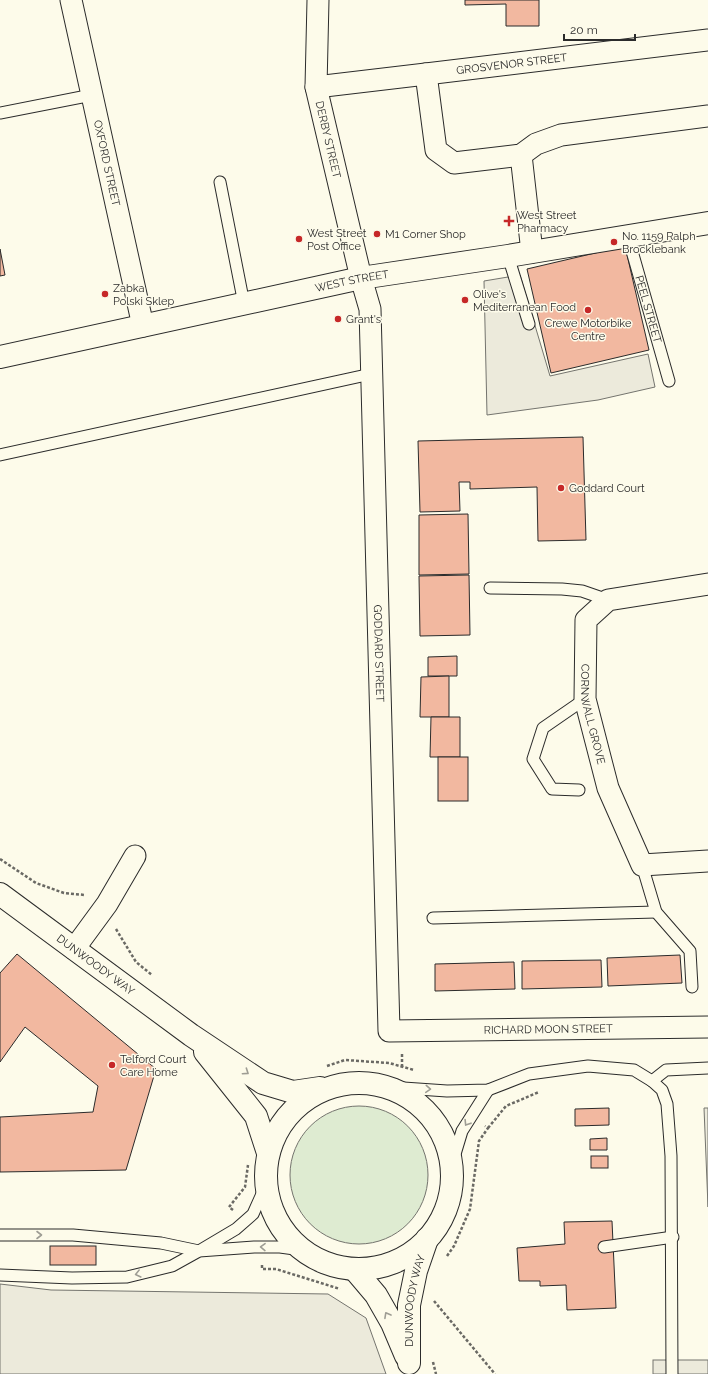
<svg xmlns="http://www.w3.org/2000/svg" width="708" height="1374" viewBox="0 0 708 1374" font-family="Raleway,sans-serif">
	<rect width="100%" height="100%" fill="#fdfbea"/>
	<!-- green -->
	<circle fill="#deebd1" stroke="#74746e" cx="359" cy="1175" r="69"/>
	<!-- parking -->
	<g fill="#eceadb" stroke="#74746e">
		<polygon points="520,275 550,376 648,354 655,387 598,400 487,415 484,281"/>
		<polygon points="704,1108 708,1108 708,1207"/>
		<polygon points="0,1284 51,1290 328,1294 366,1318 386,1374 0,1374"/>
		<rect x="653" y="1360" width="55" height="14"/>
	</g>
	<!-- building -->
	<g fill="#f2b8a0" stroke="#2b2b2b">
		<polygon points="465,0 539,0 539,26 506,26 506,4 465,5"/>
		<polygon points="625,246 649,350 551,373 527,269"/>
		<polygon points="0,249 5,275 0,276"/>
		<polygon points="583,437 586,540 538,541 537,487 470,489 470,482 459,482 460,511 420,512 418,441"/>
		<polygon points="468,514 469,574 419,575 419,515"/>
		<polygon points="469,575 470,635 420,636 419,576"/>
		<polygon points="457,656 457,676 428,676 428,657"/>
		<polygon points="449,676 449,717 420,717 421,677"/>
		<polygon points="431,717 460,717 460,757 430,757"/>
		<rect x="438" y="757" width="30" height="44"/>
		<polygon points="17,954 156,1069 126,1170 0,1172 0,1117 93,1112 98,1086 25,1027 0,1062 0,973"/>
		<polygon points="680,955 682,983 608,986 607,958"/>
		<polygon points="601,960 602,987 522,989 522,961"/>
		<polygon points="514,962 515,989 435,991 435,964"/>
		<polygon points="609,1108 609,1125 575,1126 575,1109"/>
		<polygon points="607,1138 607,1150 590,1150 590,1139"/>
		<rect x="591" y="1156" width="17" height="12"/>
		<polygon points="612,1221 616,1308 567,1310 566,1285 540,1286 540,1281 519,1281 517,1248 565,1244 564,1222"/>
		<rect x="50" y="1246" width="46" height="19"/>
	</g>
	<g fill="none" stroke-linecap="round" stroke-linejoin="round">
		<defs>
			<g id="lane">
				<polyline points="0,113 92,95"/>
				<polyline points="220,182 244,304"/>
				<path id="s1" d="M628,237L669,381"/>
				<polyline points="508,256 529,324"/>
				<polyline points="0,455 371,374"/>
				<polyline points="490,588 562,589 582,591 608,600"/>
				<polyline points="579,790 552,789 533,759 543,728 585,699"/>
				<polyline points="642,865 656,912 690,951 692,987"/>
				<polyline points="433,918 656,912"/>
				<polyline points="652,1081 666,1070 708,1068"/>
				<polyline points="389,1087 447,1091 488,1090 529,1074 588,1066 634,1070 652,1081 662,1090 667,1104 671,1156 672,1374"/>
				<polyline points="452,1164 462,1131 488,1090"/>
				<polyline points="0,1235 73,1235 161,1243 199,1251 236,1229 253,1214 266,1185"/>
				<polyline points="604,1247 673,1237"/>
				<polyline points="0,1275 72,1278 127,1277 172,1266 199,1251 254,1247 280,1247 302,1250"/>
			</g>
			<g id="street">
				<path id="s2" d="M71,0L143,326"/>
				<path id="s3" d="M318,0L316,87L361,278L370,309L389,1031L708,1027"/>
				<polyline points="426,74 436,150 454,163 521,155 536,144 561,135 708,116"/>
				<path id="s4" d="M316,87L426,74L708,40"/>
				<polyline points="521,155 532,252"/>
				<path id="s5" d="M708,584L608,600L586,620L585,699L608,788L642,865L708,861"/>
				<polyline points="74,949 107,904 135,856"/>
			</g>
			<g id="primary">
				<path id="s6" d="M0,357L361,278L508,256L708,223"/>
				<path id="s7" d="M0,894L191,1035L263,1083L293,1092L320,1088"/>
				<polyline points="205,1052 256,1116 268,1153"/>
				<circle cx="359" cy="1176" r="93"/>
				<polyline points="354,1269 376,1295 392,1323 406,1356"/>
				<path id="s8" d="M409,1363V1305L416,1271L427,1239"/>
			</g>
		</defs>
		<!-- lane casing -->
		<use href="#lane" stroke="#2b2b2b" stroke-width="13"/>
		<!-- street casing -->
		<use href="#street" stroke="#2b2b2b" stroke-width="23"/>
		<!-- primary casing -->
		<use href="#primary" stroke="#2b2b2b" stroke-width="24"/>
		<!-- path -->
		<g stroke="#6a6964" stroke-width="2.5" stroke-dasharray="3 2" stroke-linecap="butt">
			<polyline points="0,859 36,883 64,893 85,895"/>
			<polyline points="116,929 136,962 152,975"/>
			<polyline points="402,1054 402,1067"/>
			<polyline points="327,1066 345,1060 389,1063 414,1070"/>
			<polyline points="488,1128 506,1106 539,1092"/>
			<polyline points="233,1210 229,1207 245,1187 248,1165"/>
			<polyline points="447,1256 454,1246 470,1209 479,1141 488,1128 485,1126"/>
			<polyline points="262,1265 262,1269 276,1269 340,1289"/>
			<polyline points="434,1301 495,1374"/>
			<polyline points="433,1362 436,1374"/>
		</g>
		<!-- lane -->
		<use href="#lane" stroke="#fdfbea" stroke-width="11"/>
		<!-- street -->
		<use href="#street" stroke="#fdfbea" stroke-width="21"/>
		<!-- primary -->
		<use href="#primary" stroke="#fdfbea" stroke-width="22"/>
	</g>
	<!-- one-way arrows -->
	<defs><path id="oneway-chevron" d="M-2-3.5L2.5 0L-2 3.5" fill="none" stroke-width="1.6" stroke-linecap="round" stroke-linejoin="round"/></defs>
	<g stroke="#9e9d94">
		<use href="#oneway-chevron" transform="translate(246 1072) rotate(34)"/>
		<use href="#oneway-chevron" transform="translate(428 1089) rotate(4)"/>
		<use href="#oneway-chevron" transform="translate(467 1123) rotate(122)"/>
		<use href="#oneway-chevron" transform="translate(39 1235)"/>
		<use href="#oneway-chevron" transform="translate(263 1247) rotate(-179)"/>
		<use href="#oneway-chevron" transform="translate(138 1274) rotate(166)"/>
		<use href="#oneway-chevron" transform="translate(387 1315) rotate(-119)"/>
	</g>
	<!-- markers -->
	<g fill="#c62828" stroke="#fdfbea" stroke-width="1.5">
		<path d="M507 215h4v4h4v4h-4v4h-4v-4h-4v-4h4z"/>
		<circle cx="377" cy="234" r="4"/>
		<circle cx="299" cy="239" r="4"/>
		<circle cx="614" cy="242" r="4"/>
		<circle cx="105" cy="294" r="4"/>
		<circle cx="465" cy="300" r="4"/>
		<circle cx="588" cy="310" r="4"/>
		<circle cx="338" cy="319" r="4"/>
		<circle cx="561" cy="488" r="4"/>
		<circle cx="112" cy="1065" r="4"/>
	</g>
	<g text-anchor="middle" stroke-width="3" stroke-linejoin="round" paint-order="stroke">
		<!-- street labels -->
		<g font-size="11" fill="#2b2b2b" stroke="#fdfbea">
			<text dy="4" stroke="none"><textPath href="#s4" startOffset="197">GROSVENOR STREET</textPath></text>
			<text dy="4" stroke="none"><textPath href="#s3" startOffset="141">DERBY STREET</textPath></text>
			<text dy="4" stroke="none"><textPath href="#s2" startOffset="167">OXFORD STREET</textPath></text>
			<text dy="4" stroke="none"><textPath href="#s6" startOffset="360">WEST STREET</textPath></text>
			<text dy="4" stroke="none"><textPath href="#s1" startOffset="75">PEEL STREET</textPath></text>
			<text dy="4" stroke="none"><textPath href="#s3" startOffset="660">GODDARD STREET</textPath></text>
			<text dy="4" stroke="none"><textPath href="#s5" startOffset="226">CORNWALL GROVE</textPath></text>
			<text dy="4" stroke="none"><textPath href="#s7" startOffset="119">DUNWOODY WAY</textPath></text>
			<text dy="4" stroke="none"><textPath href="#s3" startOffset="1197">RICHARD MOON STREET</textPath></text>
			<text dy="4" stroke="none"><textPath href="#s8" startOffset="63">DUNWOODY WAY</textPath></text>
		</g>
		<!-- poi labels -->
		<g font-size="11" fill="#2b2b2b" stroke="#fdfbea" text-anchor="start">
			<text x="517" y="219">West Street<tspan x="517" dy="13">Pharmacy</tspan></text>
			<text x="307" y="237">West Street<tspan x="307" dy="13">Post Office</tspan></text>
			<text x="385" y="238">M1 Corner Shop</text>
			<text x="622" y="240">No. 1159 Ralph<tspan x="622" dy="13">Brocklebank</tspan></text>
			<text x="113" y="292">Zabka<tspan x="113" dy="13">Polski Sklep</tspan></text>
			<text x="473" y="298">Olive's<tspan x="473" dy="13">Mediterranean Food</tspan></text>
			<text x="346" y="323">Grant's</text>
			<text x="588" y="327" text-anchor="middle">Crewe Motorbike<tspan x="588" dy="13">Centre</tspan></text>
			<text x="569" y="492">Goddard Court</text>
			<text x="120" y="1063">Telford Court<tspan x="120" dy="13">Care Home</tspan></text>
		</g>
	</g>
	<!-- scale -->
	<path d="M564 34v6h71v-6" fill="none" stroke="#2b2b2b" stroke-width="2"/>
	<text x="570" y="34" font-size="12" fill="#2b2b2b" stroke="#fdfbea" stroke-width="3" paint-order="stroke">20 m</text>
</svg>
